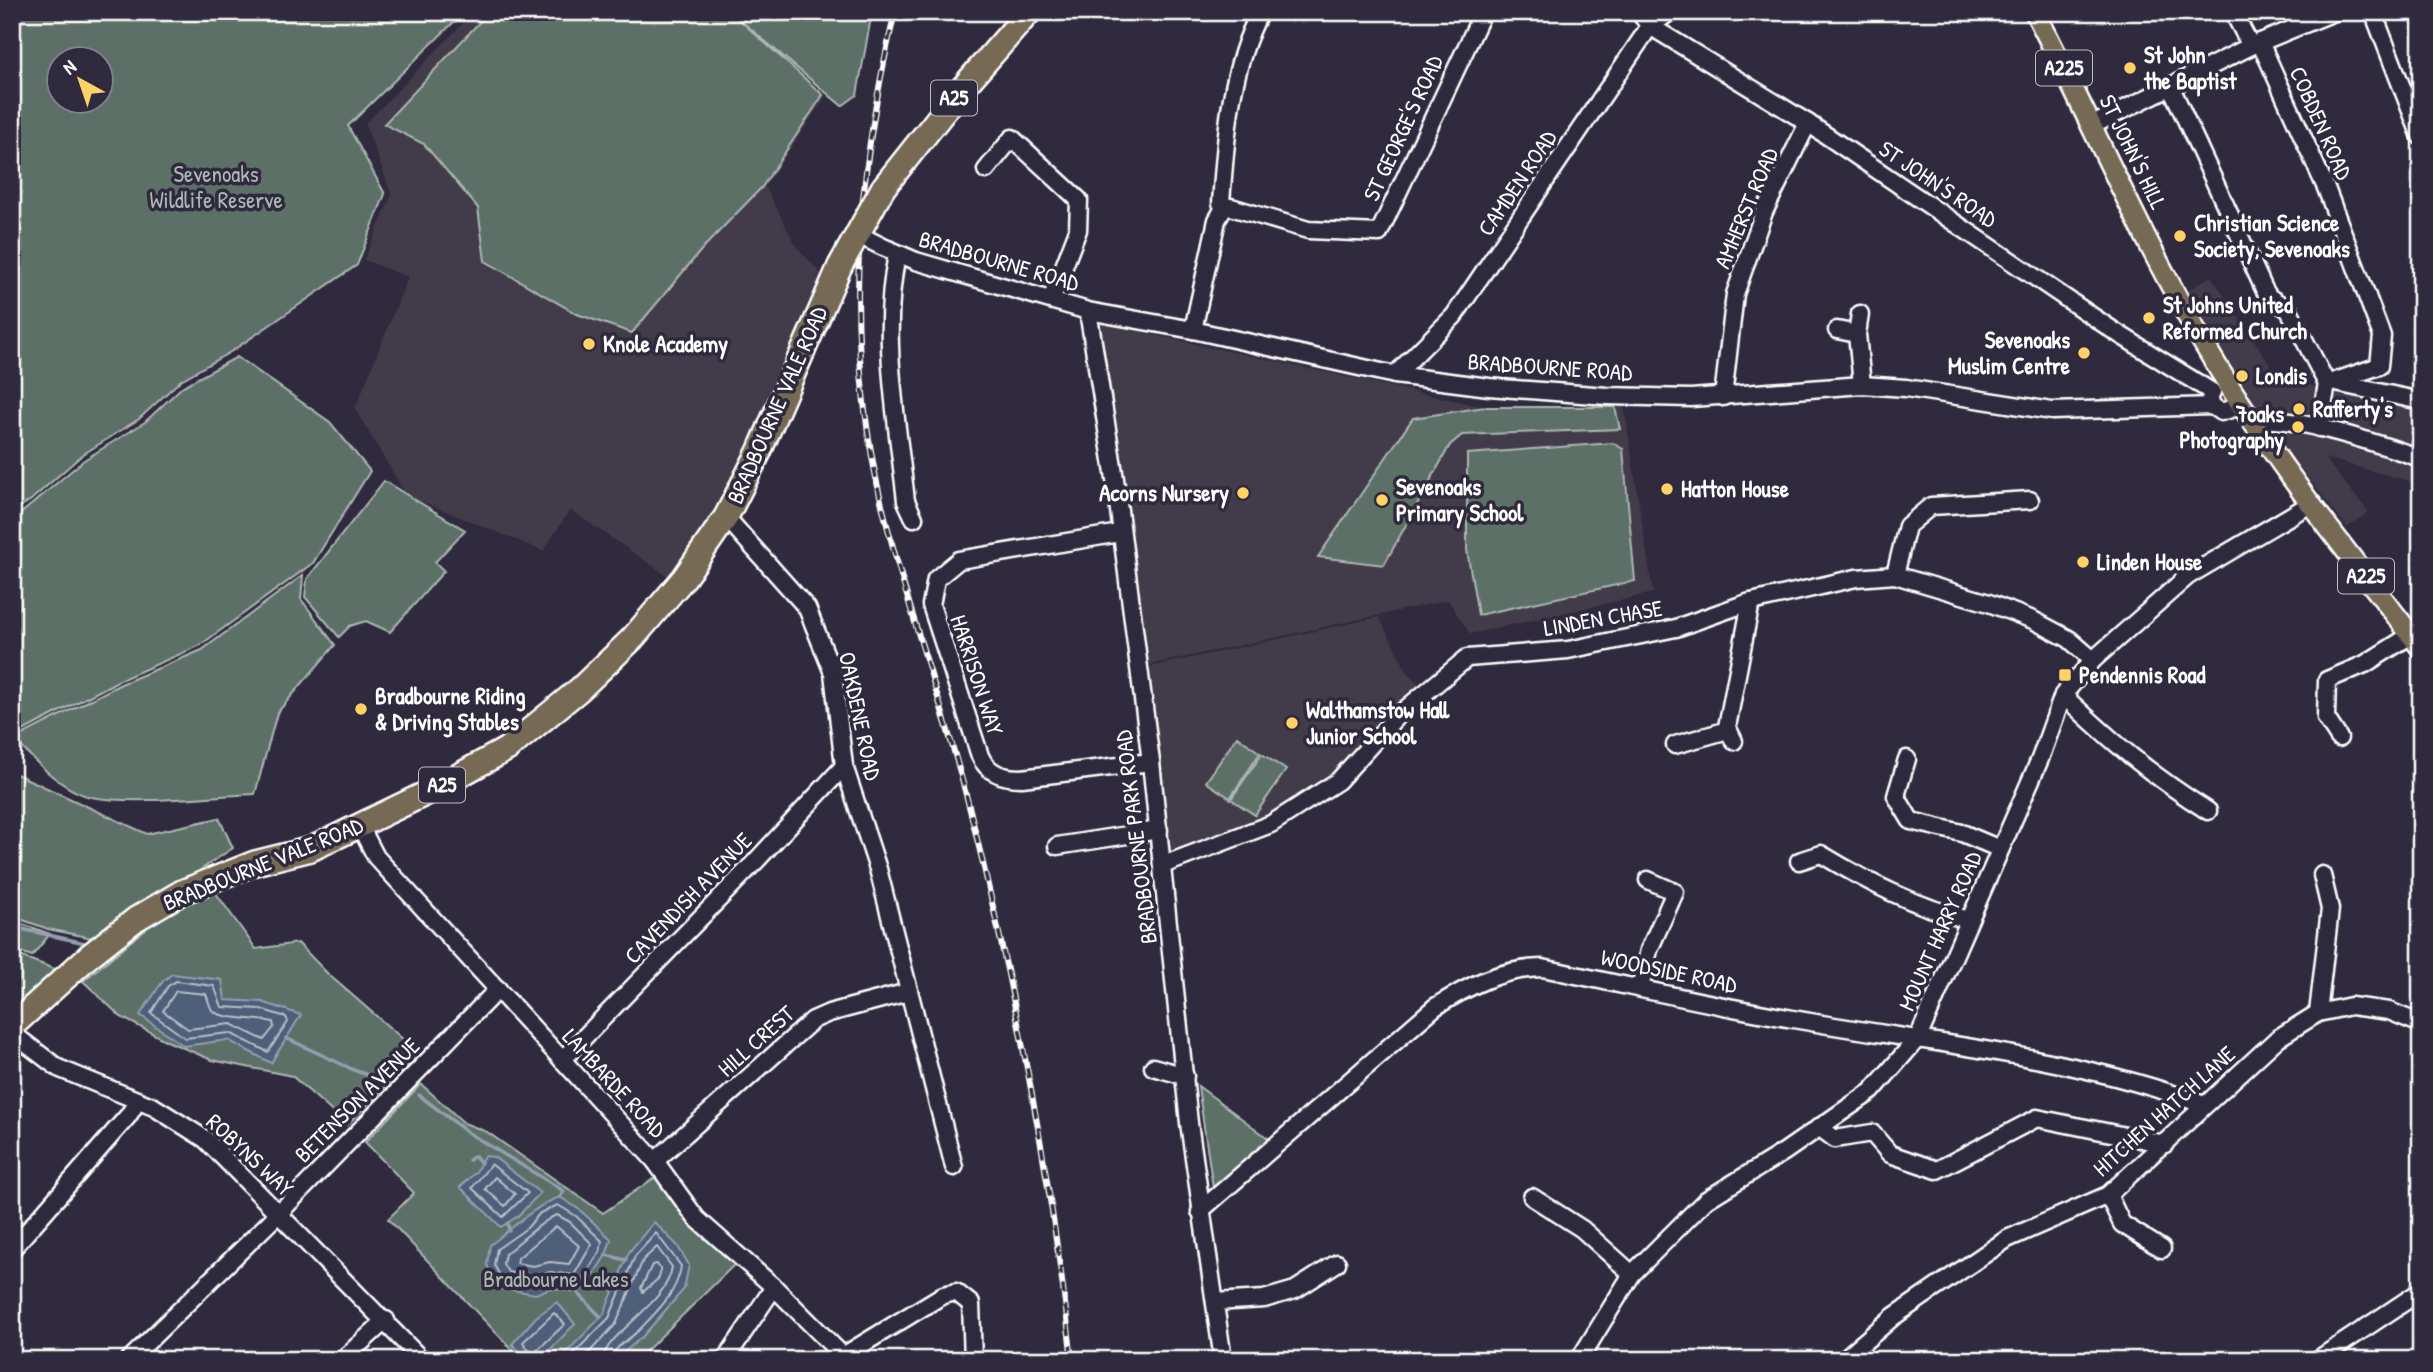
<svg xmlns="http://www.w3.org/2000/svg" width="2433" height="1372" viewBox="0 0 2433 1372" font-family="'Patrick Hand',sans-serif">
	<rect width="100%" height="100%" fill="#2f2a3d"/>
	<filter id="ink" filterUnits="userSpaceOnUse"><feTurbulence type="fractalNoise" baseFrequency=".0143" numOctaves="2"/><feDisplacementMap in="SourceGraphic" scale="14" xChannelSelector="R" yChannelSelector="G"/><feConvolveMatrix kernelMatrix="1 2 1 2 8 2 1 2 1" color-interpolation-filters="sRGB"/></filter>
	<g filter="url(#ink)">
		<!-- built -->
		<g fill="#433b48">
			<polygon points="474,12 731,12 826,96 765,186 796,246 825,278 763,418 714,518 669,577 570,510 543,551 406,495 355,409 408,277 364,260 392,195 365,124"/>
			<polygon points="2211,276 2280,379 2421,408 2421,449 2248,406 2183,293"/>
			<polygon points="1099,323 1485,407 1624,407 1653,593 1470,634 1448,600 1149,665"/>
			<polygon points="2265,422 2421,465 2421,484 2324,458 2369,512 2347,528"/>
			<polygon points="1379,617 1408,673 1425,690 1337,780 1269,820 1170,857 1150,667"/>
		</g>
		<!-- green -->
		<g fill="#5b6f68" stroke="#adb7b4" stroke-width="2" fill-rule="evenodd">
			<path d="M12,12H464L348,126L385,194L357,265L232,351L181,380L139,419L82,455L31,500L12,512ZM60,60H102V102H60Z"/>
			<polygon points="489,12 872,12 857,95 842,106 734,15 823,95 762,187 703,248 632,333 577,314 485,261 478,208 424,144 384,124"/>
			<polygon points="237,357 330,422 370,471 313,563 199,646 118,681 17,734 12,731 12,521 84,460 145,422 183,386"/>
			<polygon points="1485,407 1615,407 1620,429 1462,435 1450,445 1384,565 1318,557 1413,418"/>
			<polygon points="1613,443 1623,449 1635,581 1478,615 1467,550 1467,454"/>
			<polygon points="384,481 465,530 435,562 444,571 390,632 366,621 350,626 339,637 305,597 307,579"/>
			<path d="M303,575L301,599L335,645L277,713L255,794C208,796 136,805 91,797C62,791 33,759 14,739L121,684L202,650Z"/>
			<polygon points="1237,736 1260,753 1230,798 1206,782"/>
			<polygon points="1262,754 1286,770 1255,815 1231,799"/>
			<polygon points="12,772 147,834 219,818 233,848 97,939 48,929 12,916"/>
			<polygon points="213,889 256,949 298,943 329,975 420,1054 347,1125 292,1076 212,1060 167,1041 121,1017 83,981 184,897"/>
			<polygon points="12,920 50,934 32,956 12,949"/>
			<polygon points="12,953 60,971 12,1017"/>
			<polygon points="421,1084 464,1123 487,1132 603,1213 660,1174 737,1262 637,1360 522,1360 388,1219 414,1193 365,1142"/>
			<polygon points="1198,1086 1272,1141 1214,1195"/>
		</g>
		<!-- water -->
		<g fill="#4e5f79" stroke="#959faf" stroke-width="2">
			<polygon points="172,974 222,980 225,1000 262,1002 301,1015 271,1063 228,1040 184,1046 140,1015 163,981"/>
			<polygon points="484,1156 494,1157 540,1193 518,1216 501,1227 460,1187 476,1172"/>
			<path d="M560,1197L580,1210L611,1239L606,1255L585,1288L577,1292L550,1288L536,1294L500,1288L487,1265L490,1245C513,1228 534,1206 560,1197Z"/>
			<polygon points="654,1222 677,1245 689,1265 684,1289 643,1336 615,1360 559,1360 604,1314 629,1252"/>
			<polygon points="557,1302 575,1324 540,1360 528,1360 512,1344 536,1317"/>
		</g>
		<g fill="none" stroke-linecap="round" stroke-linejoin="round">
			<!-- shore -->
			<g stroke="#b8bfc9" stroke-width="2">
				<polygon points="176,981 214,986 222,1007 260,1009 286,1017 288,1022 268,1052 230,1033 185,1038 151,1013 168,986"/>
				<path d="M176,991L206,994C208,999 209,1005 212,1010C221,1020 258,1018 273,1022L274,1027L264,1040L231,1024L188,1029L163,1011Z"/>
				<polygon points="491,1164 528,1193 503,1217 472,1188"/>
				<polygon points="495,1177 515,1194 505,1206 485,1189"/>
				<path d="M558,1205L576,1216L602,1241L600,1252L581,1282C569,1289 560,1280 548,1282C528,1285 524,1285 503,1281L494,1265L497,1249L527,1228L540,1213Z"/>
				<path d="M557,1215L570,1222L592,1244L574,1275L550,1272L534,1277L508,1272L503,1264L505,1254C518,1244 545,1218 557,1215Z"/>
				<polygon points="556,1226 579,1246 569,1264 550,1262 533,1266 517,1263 518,1258"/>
				<polygon points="657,1264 661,1270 659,1278 643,1292 641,1288 652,1265"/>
				<polygon points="554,1313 565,1324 532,1355 523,1342"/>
				<path d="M567,1360L609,1318L635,1256L656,1233L681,1266C678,1292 656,1313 638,1331C629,1340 613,1347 611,1360"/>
				<path d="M582,1360L616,1324L643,1260L657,1247L672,1267C667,1305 604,1334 603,1360"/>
			</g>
			<!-- stream -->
			<g stroke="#959faf" stroke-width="3.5">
				<polyline points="12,927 85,943"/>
				<polyline points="286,1038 356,1071 391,1083"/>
				<polyline points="419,1095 467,1132 564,1191 560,1197"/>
				<polyline points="469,1160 475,1156 481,1163"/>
				<polyline points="508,1223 509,1231"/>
				<polyline points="606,1255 626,1260"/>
				<polyline points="577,1292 601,1317"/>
			</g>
			<defs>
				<g id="minor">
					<polyline points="1639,12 1650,26 1808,123 2114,331 2212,392"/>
					<polyline points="2233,12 2251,46"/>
					<polyline points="2373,12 2421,137"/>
					<polyline points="2260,42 2326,188 2382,336 2379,366 2327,384 2319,428"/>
					<polyline points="2170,85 2264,289 2269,297 2289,310 2327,384"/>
					<polyline points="2093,125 2251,46 2334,12"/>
					<polyline points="986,170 1012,138 1079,200 1078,230 1051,300"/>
					<path d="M1224,208L1221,203C1226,138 1229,71 1260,12"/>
					<polyline points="881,246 916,261 1088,311 1193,330 1395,375 1489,387 1607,396 1691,398 1862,385 1906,388 2052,411 2212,406"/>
					<path d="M897,255C880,335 897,420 906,501L914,518"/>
					<polyline points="1088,311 1115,479 1151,762 1189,1123 1223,1360"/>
					<polyline points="1860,314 1857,334 1862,385"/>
					<polyline points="1193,330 1217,220 1224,208 1231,207 1308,230 1379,233 1483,12"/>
					<polyline points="1837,330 1857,334"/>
					<polyline points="1395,375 1454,316 1650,26 1670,12"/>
					<polyline points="2336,383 2421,401"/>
					<polyline points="1723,397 1735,294 1764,212 1808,123"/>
					<polyline points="2210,399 2212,406 2221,412 2241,406"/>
					<path d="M2253,422C2285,411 2386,447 2421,458"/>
					<polyline points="726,517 807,608 833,673 844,766 878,869 954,1167"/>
					<path d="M1120,533L959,560L936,579L931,605L980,756C988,774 1004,778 1022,778L1151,762"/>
					<polyline points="1895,575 1907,526 1931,506 2030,500"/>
					<path d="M2063,695C2111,741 2152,776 2208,811"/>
					<polyline points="2339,738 2326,718 2327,680 2365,664 2411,635"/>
					<polyline points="1734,741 1727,727 1751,602"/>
					<polyline points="1675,745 1728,730"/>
					<polyline points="1907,759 1896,796 1911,821 1962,833 2000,849"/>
					<polyline points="360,826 376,857 655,1161 696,1218 774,1287 847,1360"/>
					<polyline points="1057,846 1159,830"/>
					<path d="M1799,861L1821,854C1869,883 1914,906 1969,920"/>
					<polyline points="1163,865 1271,824 1338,781 1396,717 1467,658 1568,650 1676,628 1747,603 1856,578 1895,575 1989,603 2033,620 2069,639 2093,660"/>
					<polyline points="1640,988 1649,950 1675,892 1648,880"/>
					<polyline points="2318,1013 2330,909 2322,875"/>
					<polyline points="12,1033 58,1068 154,1107 205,1139 422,1360"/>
					<polyline points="562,1060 755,862 844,766"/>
					<polyline points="1153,1067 1185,1076"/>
					<polyline points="1819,1127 1835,1139 1872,1133 1890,1154 1937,1170 2037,1118 2165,1144"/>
					<polyline points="655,1161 813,1020 829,1013 908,992"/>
					<polyline points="2108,1195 2122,1224 2162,1249"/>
					<polyline points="1532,1197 1582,1229 1632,1274"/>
					<path d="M1200,1211L1435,1007C1470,985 1501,969 1542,968C1626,985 1709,1005 1793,1019C1927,1043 2076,1056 2204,1105"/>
					<polyline points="12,1249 128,1116 137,1102"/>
					<polyline points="1215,1302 1264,1299 1295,1290 1337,1263"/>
					<polyline points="843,1356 943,1295 956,1292 971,1304 973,1360"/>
					<polyline points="129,1360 279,1213 498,989"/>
					<polyline points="342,1360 386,1320"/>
					<polyline points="725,1360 774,1287"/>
					<polyline points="1579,1360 1632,1274 1706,1200 1784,1152 1872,1091 1918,1038 2040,759 2063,695 2093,660 2188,576 2312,503"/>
					<polyline points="1843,1360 1893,1317 2007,1239 2108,1195 2278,1038 2318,1013 2351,1006 2389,1011 2421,1024"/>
					<polyline points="2317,1360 2421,1291"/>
				</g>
				<path id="major" d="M2035,12C2094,126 2144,246 2211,356C2272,459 2348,553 2421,648"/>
				<g id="highway">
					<polyline points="883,188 960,91 1029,12"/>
					<polyline points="12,1026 89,956 136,919 182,892 255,863 311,849 429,792 507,749 580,689 632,639 684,578 726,517 759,452 840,266"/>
				</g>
			</defs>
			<!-- minor casing -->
			<use href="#minor" stroke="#fff" stroke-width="21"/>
			<!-- major casing -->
			<use href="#major" stroke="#fff" stroke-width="24"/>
			<!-- highway casing -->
			<use href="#highway" stroke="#fff" stroke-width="28"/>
			<!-- minor -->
			<use href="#minor" stroke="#2f2a3d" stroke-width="16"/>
			<!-- major -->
			<use href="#major" stroke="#766a54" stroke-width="19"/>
			<!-- highway -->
			<use href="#highway" stroke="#766a54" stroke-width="23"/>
			<defs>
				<path id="rail" d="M895,12C856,178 842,337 882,505C907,608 944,707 970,810C1015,991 1051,1175 1072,1360"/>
			</defs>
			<!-- rail casing -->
			<use href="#rail" stroke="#fff" stroke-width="6"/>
			<!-- rail -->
			<use href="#rail" stroke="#2f2a3d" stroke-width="3.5" stroke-dasharray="10" stroke-linecap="butt"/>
			<defs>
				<polyline id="minor-bridge" points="857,234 881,246"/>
				<polyline id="highway-bridge" points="840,266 883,188"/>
			</defs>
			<!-- minor-bridge casing -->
			<use href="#minor-bridge" stroke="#fff" stroke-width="21" stroke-linecap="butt"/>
			<!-- highway-bridge casing -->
			<use href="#highway-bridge" stroke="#fff" stroke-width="28" stroke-linecap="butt"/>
			<!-- minor-bridge -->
			<use href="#minor-bridge" stroke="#2f2a3d" stroke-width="16"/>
			<!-- highway-bridge -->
			<use href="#highway-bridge" stroke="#766a54" stroke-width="23"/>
		</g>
	</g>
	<!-- markers -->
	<g fill="#ffd166" stroke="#2f2a3d" stroke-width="2.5">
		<circle cx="2130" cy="68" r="7"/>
		<circle cx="2180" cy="236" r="7"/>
		<circle cx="2149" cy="318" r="7"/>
		<circle cx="589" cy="344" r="7"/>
		<circle cx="2084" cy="353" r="7"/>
		<circle cx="2242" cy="376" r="7"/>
		<circle cx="2299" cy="409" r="7"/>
		<circle cx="2298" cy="427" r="7"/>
		<circle cx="1667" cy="489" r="7"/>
		<circle cx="1243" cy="493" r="7"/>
		<circle cx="1382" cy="500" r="7"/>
		<circle cx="2083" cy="562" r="7"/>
		<rect x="2058" y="668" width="14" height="14" rx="3.5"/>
		<circle cx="361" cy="709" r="7"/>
		<circle cx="1292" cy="723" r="7"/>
	</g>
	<g text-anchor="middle" stroke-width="7" stroke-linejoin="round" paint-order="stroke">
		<!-- shield labels -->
		<g fill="#2f2a3d" stroke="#c1bfc5" stroke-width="2">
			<rect x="2036" y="50.5" width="56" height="35" rx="5"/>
			<rect x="931" y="80.5" width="46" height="35" rx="5"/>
			<rect x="2338" y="558.5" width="56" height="35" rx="5"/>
			<rect x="419" y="767.5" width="46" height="35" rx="5"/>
		</g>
		<g font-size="21" font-weight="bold" fill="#fff">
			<text x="2064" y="75">A225</text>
			<text x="954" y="105">A25</text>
			<text x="2366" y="583">A225</text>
			<text x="442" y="792">A25</text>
		</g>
		<!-- poi labels -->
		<g font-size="23" font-weight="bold" fill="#fff" stroke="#2f2a3d" text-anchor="start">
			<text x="2144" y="63">St John<tspan x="2144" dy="26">the Baptist</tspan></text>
			<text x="2194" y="231">Christian Science<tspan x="2194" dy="26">Society, Sevenoaks</tspan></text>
			<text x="2163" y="313">St Johns United<tspan x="2163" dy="26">Reformed Church</tspan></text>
			<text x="2070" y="348" text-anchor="end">Sevenoaks<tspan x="2070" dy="26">Muslim Centre</tspan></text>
			<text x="603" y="352">Knole Academy</text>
			<text x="2256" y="384">Londis</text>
			<text x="2313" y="417">Rafferty's</text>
			<text x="2284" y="422" text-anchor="end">7oaks<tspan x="2284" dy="26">Photography</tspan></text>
			<text x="1396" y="495">Sevenoaks<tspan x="1396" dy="26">Primary School</tspan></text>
			<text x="1681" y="497">Hatton House</text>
			<text x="1229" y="501" text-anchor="end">Acorns Nursery</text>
			<text x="2097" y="570">Linden House</text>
			<text x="2079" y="683">Pendennis Road</text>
			<text x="375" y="704">Bradbourne Riding<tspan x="375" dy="26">&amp; Driving Stables</tspan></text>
			<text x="1306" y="718">Walthamstow Hall<tspan x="1306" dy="26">Junior School</tspan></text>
		</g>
		<!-- street labels -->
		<g font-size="23" fill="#fff" stroke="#2f2a3d">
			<text transform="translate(2321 123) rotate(66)" y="8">COBDEN ROAD</text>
			<text transform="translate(1403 128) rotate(-65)" y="8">ST GEORGE'S ROAD</text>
			<text transform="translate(2133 152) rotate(64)" y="8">ST JOHN'S HILL</text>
			<text transform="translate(1517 183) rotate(-56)" y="8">CAMDEN ROAD</text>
			<text transform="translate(1938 184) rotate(34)" y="8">ST JOHN'S ROAD</text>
			<text transform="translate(1746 208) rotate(-67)" y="8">AMHERST ROAD</text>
			<text transform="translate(999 261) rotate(16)" y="8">BRADBOURNE ROAD</text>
			<text transform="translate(1550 367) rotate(4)" y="8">BRADBOURNE ROAD</text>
			<text transform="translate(777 405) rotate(-66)" y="8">BRADBOURNE VALE ROAD</text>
			<text transform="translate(1603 618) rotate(-10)" y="8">LINDEN CHASE</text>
			<text transform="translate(977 675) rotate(72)" y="8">HARRISON WAY</text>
			<text transform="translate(860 716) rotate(78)" y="8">OAKDENE ROAD</text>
			<text transform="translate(1136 837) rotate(-97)" y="8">BRADBOURNE PARK ROAD</text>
			<text transform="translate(263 864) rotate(-22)" y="8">BRADBOURNE VALE ROAD</text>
			<text transform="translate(688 898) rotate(-46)" y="8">CAVENDISH AVENUE</text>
			<text transform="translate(1940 931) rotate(-66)" y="8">MOUNT HARRY ROAD</text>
			<text transform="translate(1669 971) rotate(12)" y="8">WOODSIDE ROAD</text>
			<text transform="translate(756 1041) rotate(-42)" y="8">HILL CREST</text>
			<text transform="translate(614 1083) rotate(47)" y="8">LAMBARDE ROAD</text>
			<text transform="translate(357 1100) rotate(-45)" y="8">BETENSON AVENUE</text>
			<text transform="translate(2164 1111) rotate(-42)" y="8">HITCHEN HATCH LANE</text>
			<text transform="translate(250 1155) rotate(43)" y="8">ROBYNS WAY</text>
		</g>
		<!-- park labels -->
		<g font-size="23" fill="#adb7b4" stroke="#2f2a3d">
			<text x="216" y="182">Sevenoaks<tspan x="216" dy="26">Wildlife Reserve</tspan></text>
			<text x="556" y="1287">Bradbourne Lakes</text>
		</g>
	</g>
	<!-- margin -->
	<rect width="2433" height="1372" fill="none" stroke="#2f2a3d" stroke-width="42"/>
	<rect x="21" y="21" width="2391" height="1330" fill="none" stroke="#fff" stroke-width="2.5" filter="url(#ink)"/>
	<!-- north arrow -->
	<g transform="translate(80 80) rotate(320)"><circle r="33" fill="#2f2a3d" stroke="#827f8b" stroke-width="2"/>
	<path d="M0-5L12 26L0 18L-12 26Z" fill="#ffd166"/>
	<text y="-10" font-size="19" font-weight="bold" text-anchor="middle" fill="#ffffff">N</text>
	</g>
</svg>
